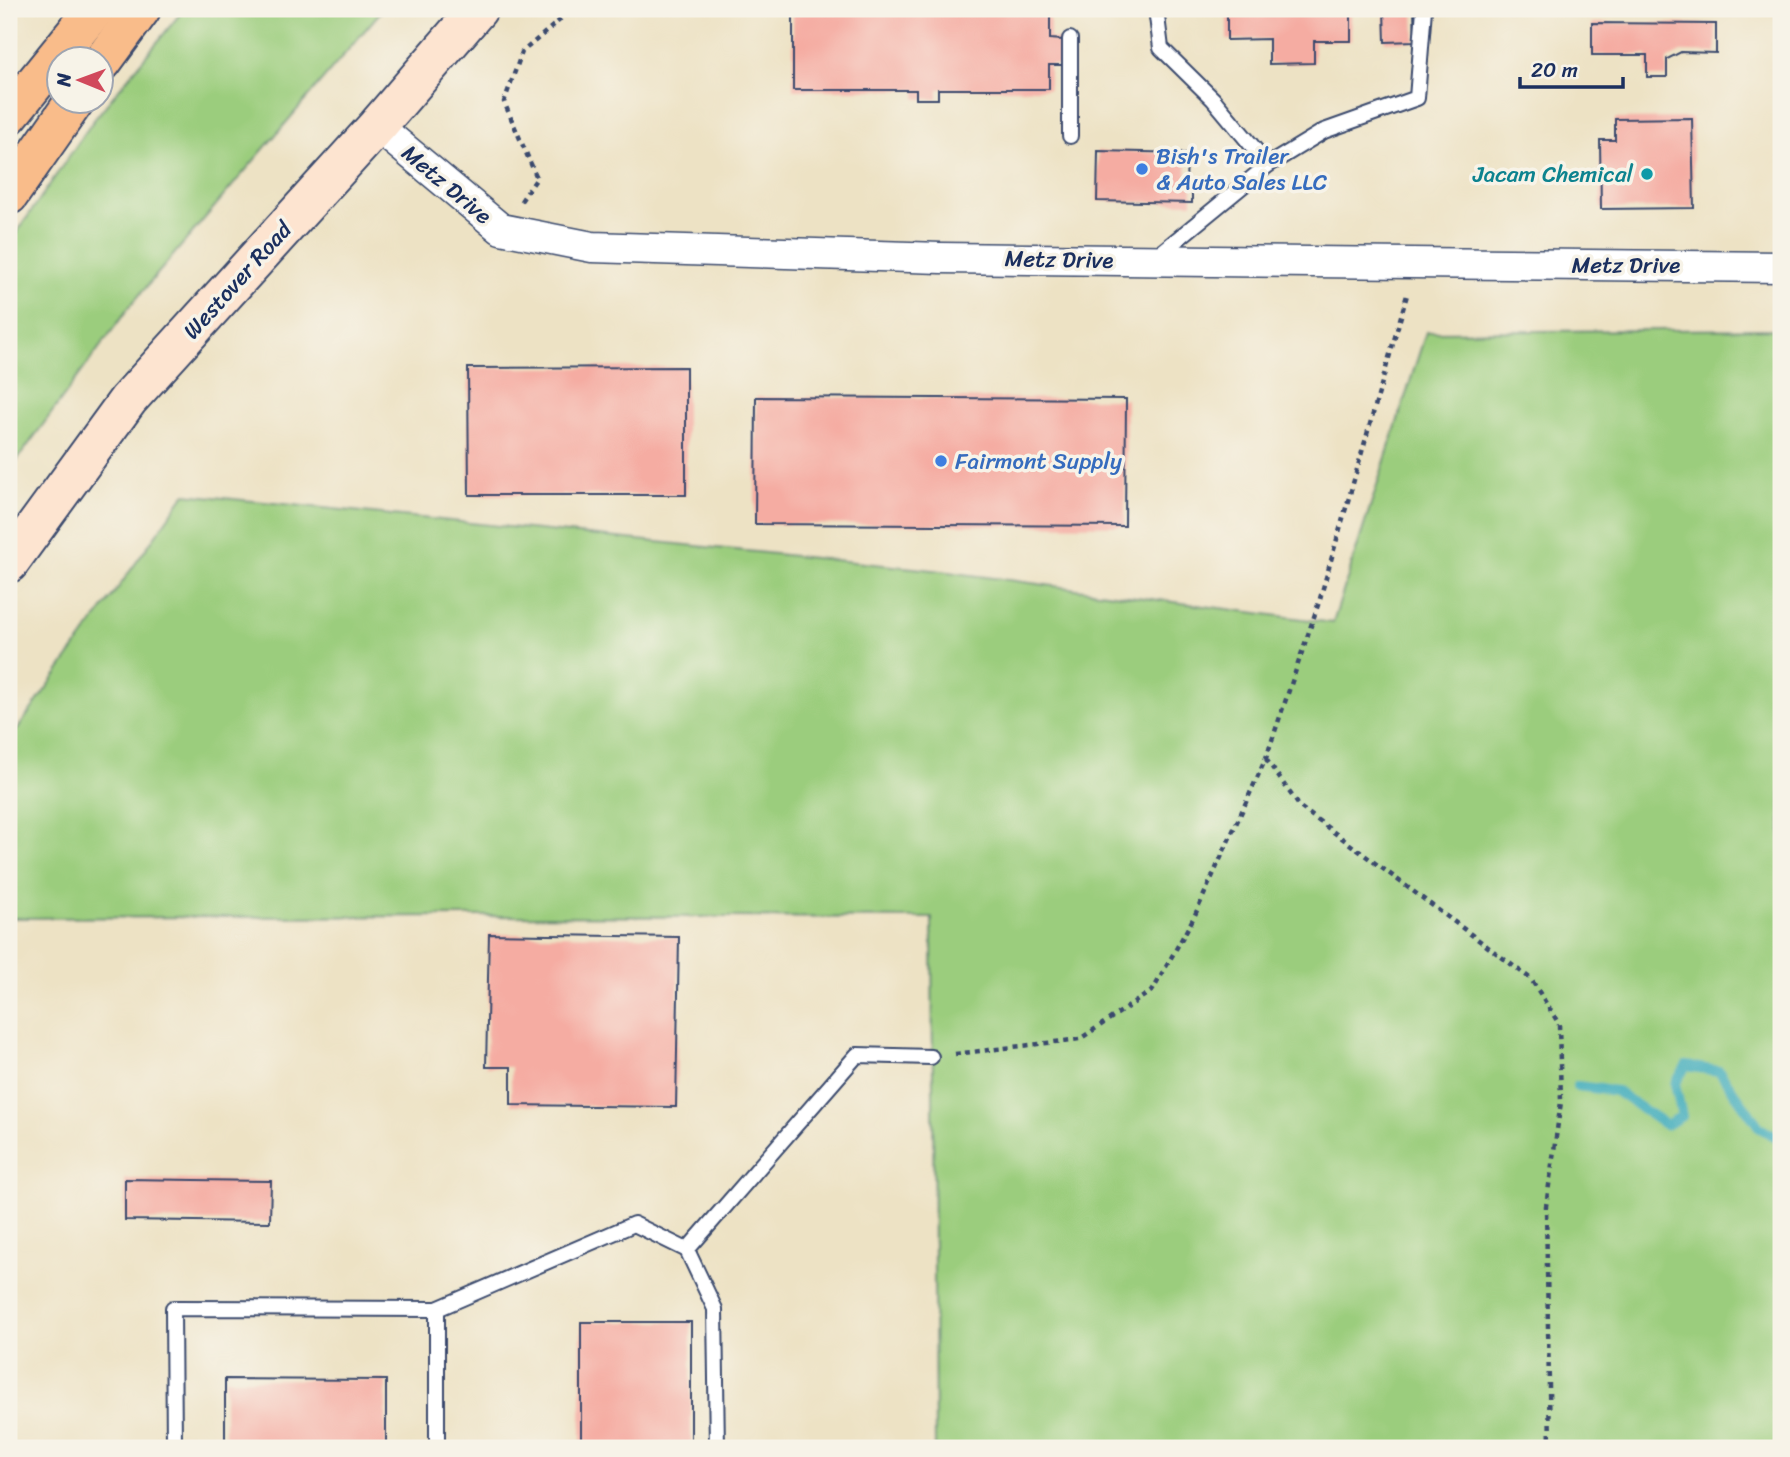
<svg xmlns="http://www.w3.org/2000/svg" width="1790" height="1457" viewBox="0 0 1790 1457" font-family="Sriracha,sans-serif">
	<rect width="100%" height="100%" fill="#f7f3e8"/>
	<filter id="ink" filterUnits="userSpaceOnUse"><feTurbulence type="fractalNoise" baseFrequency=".0143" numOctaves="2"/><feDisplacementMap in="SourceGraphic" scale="14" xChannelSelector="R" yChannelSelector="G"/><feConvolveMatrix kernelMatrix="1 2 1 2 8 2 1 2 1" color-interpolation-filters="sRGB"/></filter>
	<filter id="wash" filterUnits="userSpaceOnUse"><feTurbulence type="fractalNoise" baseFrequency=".00686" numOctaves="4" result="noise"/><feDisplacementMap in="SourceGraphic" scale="28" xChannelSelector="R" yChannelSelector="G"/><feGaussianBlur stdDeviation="1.57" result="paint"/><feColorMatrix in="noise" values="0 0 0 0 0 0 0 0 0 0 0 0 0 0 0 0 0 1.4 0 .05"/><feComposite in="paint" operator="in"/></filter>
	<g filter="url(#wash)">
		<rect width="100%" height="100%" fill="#ede2c4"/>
		<!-- grass -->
		<g fill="#9bcd7d" stroke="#5b7e6e" stroke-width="2">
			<polygon points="184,9 383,9 130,306 9,471 9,244 93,121"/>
			<polygon points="1781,329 1781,1448 935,1448 932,918 470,916 9,918 9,741 185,494 933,570 1333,623 1426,332"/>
		</g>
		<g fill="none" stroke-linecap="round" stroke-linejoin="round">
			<!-- stream -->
			<polyline stroke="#3dacbb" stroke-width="10" points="1577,1086 1616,1091 1666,1125 1682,1116 1675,1084 1686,1066 1719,1071 1760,1128 1781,1140"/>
		</g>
		<g id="blocks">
			<!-- building -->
			<g fill="#f5aca2">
				<polygon points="793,9 1050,9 1050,39 1063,40 1063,65 1049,65 1049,89 938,89 938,99 916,99 916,90 793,90"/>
				<polygon points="1227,9 1351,9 1351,41 1314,41 1314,63 1269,64 1269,39 1227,40"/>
				<polygon points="1384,9 1414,9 1415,41 1385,42"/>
				<polygon points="1592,23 1716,24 1716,53 1681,52 1667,59 1667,77 1647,77 1647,55 1592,55"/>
				<polygon points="1692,118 1694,208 1601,209 1600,140 1615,140 1615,119"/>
				<polygon points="1098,151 1187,153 1186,186 1192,186 1192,203 1097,201"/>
				<polygon points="686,367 686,495 469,495 468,368"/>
				<polygon points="756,397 1126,399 1125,526 755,524"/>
				<polygon points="489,934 679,937 676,1107 511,1105 511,1067 486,1067"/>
				<polygon points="125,1179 271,1181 270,1222 125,1220"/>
				<rect x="581" y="1322" width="110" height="126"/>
				<polygon points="225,1379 386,1380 386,1448 225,1448"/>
			</g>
		</g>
	</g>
	<g filter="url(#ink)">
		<use href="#blocks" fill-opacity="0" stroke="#3a4a6d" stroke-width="2"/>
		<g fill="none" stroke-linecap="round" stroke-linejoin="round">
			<defs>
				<g id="lane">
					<polyline points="1156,9 1161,48 1213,99 1268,165"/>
					<polyline points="1070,39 1070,136"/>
					<polyline points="1157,256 1268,165 1324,131 1417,98 1424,9"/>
					<polyline points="687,1250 857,1055 931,1057"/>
					<polyline points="437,1309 437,1448"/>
					<polyline points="174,1448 173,1308 437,1309 634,1224 687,1250 715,1309 717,1448"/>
				</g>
				<polyline id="street" points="377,126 501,229 592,247 941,258 1781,267"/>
				<polyline id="secondary" points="9,563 128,400 377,126 478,9"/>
				<g id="highway">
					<polyline points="102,62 141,9"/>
					<polyline points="9,115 95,9"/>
					<polyline points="9,195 74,102"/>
				</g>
			</defs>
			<!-- lane casing -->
			<use href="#lane" stroke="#3a4a6d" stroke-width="18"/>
			<!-- street casing -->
			<use href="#street" stroke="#3a4a6d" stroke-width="33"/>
			<!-- secondary casing -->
			<use href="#secondary" stroke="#3a4a6d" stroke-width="42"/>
			<!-- highway casing -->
			<use href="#highway" stroke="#3a4a6d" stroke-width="42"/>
			<!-- path -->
			<g stroke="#3a4a6d" stroke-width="4.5" stroke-dasharray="5 5" stroke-linecap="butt">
				<polyline points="521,201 537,178 504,102 522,52 573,9"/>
				<polyline points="1266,759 1300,807 1531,979 1559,1024 1561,1102 1546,1206 1550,1448"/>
				<polyline points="955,1054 1080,1039 1153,990 1194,917 1266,758 1319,602 1407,295"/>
			</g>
			<!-- lane -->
			<use href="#lane" stroke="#fff" stroke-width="14"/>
			<!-- street -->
			<use href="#street" stroke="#fff" stroke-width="30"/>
			<!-- secondary -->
			<use href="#secondary" stroke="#fde4d0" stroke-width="38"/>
			<!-- highway -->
			<use href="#highway" stroke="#f9bc8a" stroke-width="38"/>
		</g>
	</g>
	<!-- markers -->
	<g fill="#3f7fe0" stroke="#f7f3e8" stroke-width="2.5">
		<circle cx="1142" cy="169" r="7"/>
		<circle cx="941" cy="461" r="7"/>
	</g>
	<circle fill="#0f9aa8" stroke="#f7f3e8" stroke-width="2.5" cx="1647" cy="174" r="7"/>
	<g text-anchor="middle" stroke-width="7" stroke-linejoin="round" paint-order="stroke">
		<!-- shop labels -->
		<g font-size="23" fill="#366cbe" stroke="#f7f3e8" text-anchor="start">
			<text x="1156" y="164">Bish's Trailer<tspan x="1156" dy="26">&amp; Auto Sales LLC</tspan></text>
			<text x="955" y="469">Fairmont Supply</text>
		</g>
		<!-- culture labels -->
		<g font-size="23" fill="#0d838f" stroke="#f7f3e8" text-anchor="end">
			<text x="1633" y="182">Jacam Chemical</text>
		</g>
		<!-- street labels -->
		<g font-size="23" fill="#1b2f5e" stroke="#f7f3e8">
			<text transform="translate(447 184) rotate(40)" y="8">Metz Drive</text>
			<text transform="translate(1059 259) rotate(1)" y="8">Metz Drive</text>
			<text x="1626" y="273">Metz Drive</text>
			<text transform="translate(237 280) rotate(-48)" y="8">Westover Road</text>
		</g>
	</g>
	<!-- margin -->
	<rect width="1790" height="1457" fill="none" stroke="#f7f3e8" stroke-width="35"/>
	<!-- north arrow -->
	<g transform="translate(80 80) rotate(271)"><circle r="33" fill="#f7f3e8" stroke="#9fa5b1" stroke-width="2"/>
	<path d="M0-5L12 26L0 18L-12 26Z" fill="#d1495b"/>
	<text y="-10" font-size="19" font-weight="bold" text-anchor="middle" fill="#1b2f5e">N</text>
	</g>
	<!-- scale -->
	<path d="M1520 77v10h103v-10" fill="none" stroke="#1b2f5e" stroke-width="3.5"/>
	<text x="1531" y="77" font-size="21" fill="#1b2f5e" stroke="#f7f3e8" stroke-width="5" paint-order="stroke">20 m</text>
</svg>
